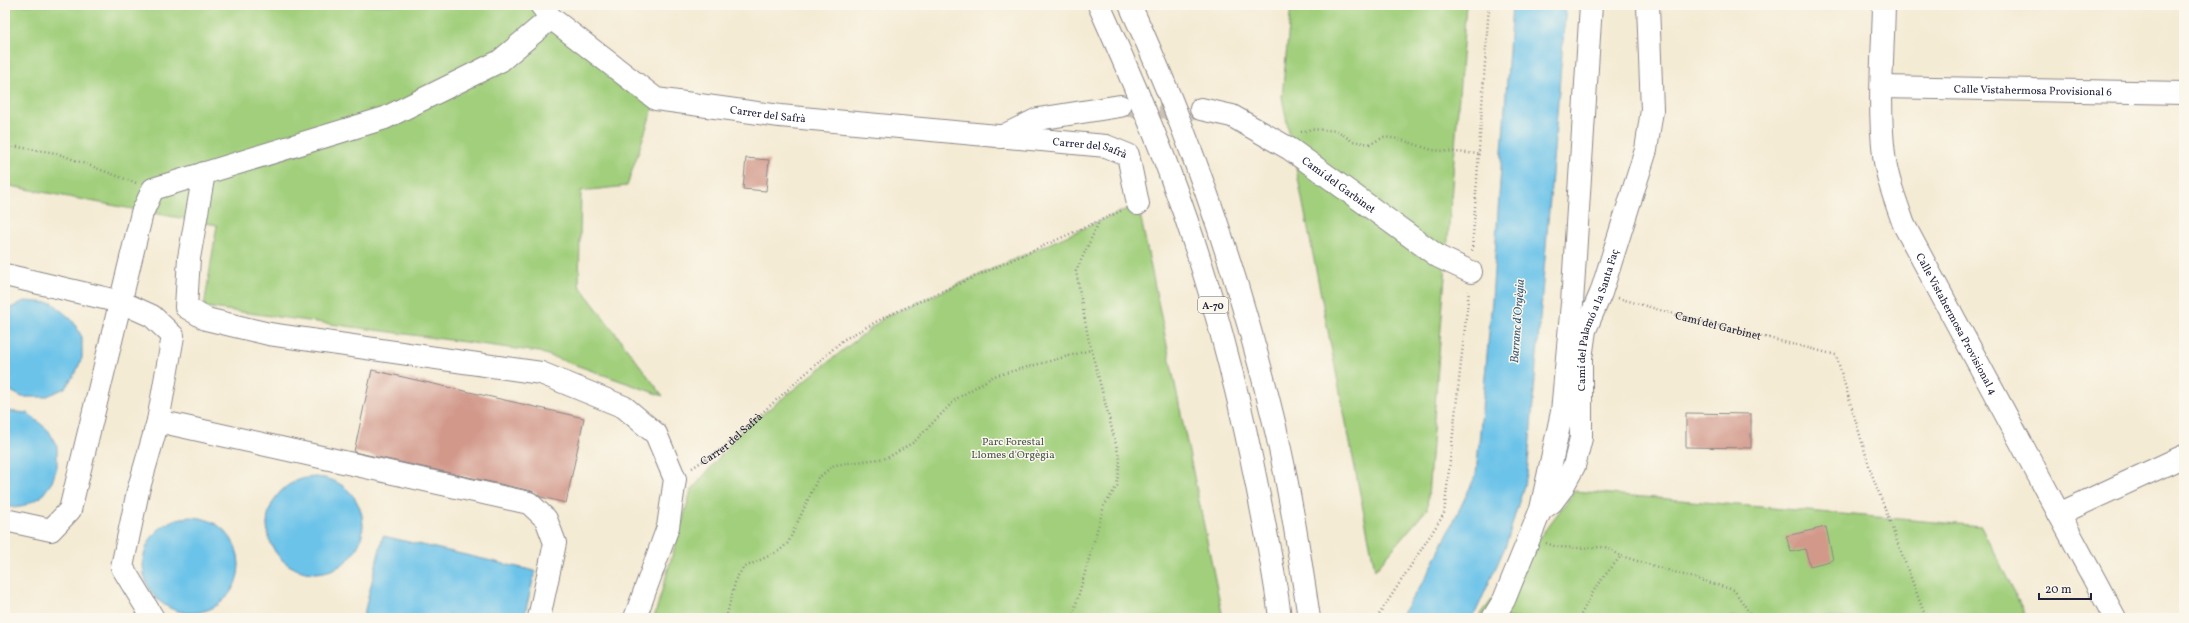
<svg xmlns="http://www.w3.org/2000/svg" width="2189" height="623" viewBox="0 0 2189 623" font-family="Vollkorn,serif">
	<rect width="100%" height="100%" fill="#fbf7ec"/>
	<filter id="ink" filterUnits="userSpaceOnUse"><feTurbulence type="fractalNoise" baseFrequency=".025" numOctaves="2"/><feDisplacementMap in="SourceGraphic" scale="8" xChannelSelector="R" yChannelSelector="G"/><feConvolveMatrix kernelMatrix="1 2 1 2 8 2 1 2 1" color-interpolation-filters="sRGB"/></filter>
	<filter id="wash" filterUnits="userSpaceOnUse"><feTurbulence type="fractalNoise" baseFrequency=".012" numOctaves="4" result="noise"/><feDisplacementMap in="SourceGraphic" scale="16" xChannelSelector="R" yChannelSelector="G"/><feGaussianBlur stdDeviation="0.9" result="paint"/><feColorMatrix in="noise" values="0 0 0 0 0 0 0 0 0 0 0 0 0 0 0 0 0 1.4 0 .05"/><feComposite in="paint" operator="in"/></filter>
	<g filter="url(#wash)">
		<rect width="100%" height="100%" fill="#f4ebd4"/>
		<!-- green -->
		<g fill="#a1cf7c" stroke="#62785c">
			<polygon points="5,5 541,5 656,99 627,186 581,191 579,285 663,396 539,352 204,307 217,225 5,185"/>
			<polygon points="1291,5 1466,5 1427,509 1375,570 1282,97"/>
			<polygon points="1138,204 1223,618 654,618 691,491 740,432 885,317"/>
			<polygon points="1575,491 1981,526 2027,618 1478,618"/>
		</g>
		<!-- water -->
		<g fill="#6cc3e9" stroke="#477292">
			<polygon points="1512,5 1566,5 1527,475 1506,545 1473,618 1399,618 1428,574 1476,475 1492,300"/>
			<polygon points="24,301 53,303 73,321 82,337 82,358 76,372 65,388 45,397 22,397 5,388 5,311"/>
			<polygon points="5,411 28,413 49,431 57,447 57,467 52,482 41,497 21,507 5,507"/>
			<circle cx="315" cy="525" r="48"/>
			<circle cx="191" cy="565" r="48"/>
			<polygon points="383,536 535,571 524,618 363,618"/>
		</g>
		<g id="blocks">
			<!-- building -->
			<g fill="#d2998b">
				<polygon points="746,158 769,160 766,191 743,189"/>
				<polygon points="372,370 584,418 566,503 541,497 532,491 354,452"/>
				<polygon points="1686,413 1751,414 1751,448 1686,447"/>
				<polygon points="1826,527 1833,560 1810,566 1805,549 1791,552 1786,536"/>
			</g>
		</g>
	</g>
	<g filter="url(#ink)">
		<use href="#blocks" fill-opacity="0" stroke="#8b8688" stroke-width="1"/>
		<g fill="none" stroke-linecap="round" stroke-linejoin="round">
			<!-- minor-tunnel -->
			<polyline stroke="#cac3b5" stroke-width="22" stroke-dasharray="22 11" stroke-linecap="butt" points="1126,106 1201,109"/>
			<defs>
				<g id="minor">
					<path id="s3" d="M541,5L551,18L656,99L780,116L1106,146L1128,155L1138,204"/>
					<path id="s4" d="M1884,5C1883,54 1878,105 1884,155C1887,179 1896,202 1904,225L2115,618"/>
					<path id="s5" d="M1882,87L2184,93"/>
					<path id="s6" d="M1201,109L1232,116L1290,149L1439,257L1471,272"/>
					<polyline points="1001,137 1038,119 1120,106"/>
					<polyline points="204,173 189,258 186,307 206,319 269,334 541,373 624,407 656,434 675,479 668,527 635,618"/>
					<polyline points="5,275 121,302 152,316 173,336 158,421 138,491 122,567 153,618"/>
					<polyline points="158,421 529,503 546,519 555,543 539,618"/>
					<path id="s7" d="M1542,509L1552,502L1561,490L1574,466L1581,438V358L1585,330L1601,293L1646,150L1652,110L1648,5"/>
					<polyline points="2059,514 2184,456"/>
					<polyline points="5,520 51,530 70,510 142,213 153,189 385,118 500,61 551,18"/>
					<polyline points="1493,618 1504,600 1541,509 1562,412 1572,303 1591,5"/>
				</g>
				<g id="highway">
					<path d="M1099,5C1124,61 1149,117 1170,174C1209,277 1237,384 1258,491C1266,533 1275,575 1280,618"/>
					<path d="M1130,5C1191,137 1239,277 1273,418C1289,484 1299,551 1309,618"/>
				</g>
			</defs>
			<!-- minor casing -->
			<use href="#minor" stroke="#8b8688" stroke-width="24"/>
			<!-- highway casing -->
			<use href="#highway" stroke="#8b8688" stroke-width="24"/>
			<!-- path -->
			<g stroke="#8b8688" stroke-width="2.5" stroke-dasharray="1 3" stroke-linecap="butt">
				<polyline points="1301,132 1312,129 1338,131 1352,141 1370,144 1384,137 1399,139 1432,150 1479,154"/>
				<polyline points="5,145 56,153 136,183"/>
				<polyline points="1472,251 1489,5"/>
				<path id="s1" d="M1618,298L1681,316L1836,355L1871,472L1926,618"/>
				<path id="s2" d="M692,468L723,448L843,340L885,317L1121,211"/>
				<polyline points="1546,543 1557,547 1580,548 1605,547 1621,556"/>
				<polyline points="726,618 736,579 743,568 779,551 788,543 818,478 834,465 887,458 914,442 956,399 994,376 1091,350"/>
				<polyline points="1072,618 1104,506 1117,486 1120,460 1088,337 1076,271 1099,222"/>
				<polyline points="1377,618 1444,514 1469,291"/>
				<polyline points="1579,618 1597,585 1621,556 1734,590 1753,618"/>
			</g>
			<!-- minor -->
			<use href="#minor" stroke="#fff" stroke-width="22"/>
			<!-- highway -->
			<use href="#highway" stroke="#fff" stroke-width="22"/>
		</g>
	</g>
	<g text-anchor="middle" stroke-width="3" stroke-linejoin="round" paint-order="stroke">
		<!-- shield labels -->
		<rect fill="#fbf7ec" stroke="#636270" stroke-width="1" x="1198" y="297" width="30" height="16" rx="3"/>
		<g font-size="10" font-weight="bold" fill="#22223b">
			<text x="1213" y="309">A-70</text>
		</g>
		<!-- street labels -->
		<g font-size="11" fill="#22223b" stroke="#fbf7ec">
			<text dy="4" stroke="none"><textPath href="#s5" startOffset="151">Calle Vistahermosa Provisional 6</textPath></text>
			<text dy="4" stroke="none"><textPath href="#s3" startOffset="262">Carrer del Safrà</textPath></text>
			<text dy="4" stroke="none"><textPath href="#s3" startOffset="586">Carrer del Safrà</textPath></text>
			<text dy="4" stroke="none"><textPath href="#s6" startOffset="159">Camí del Garbinet</textPath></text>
			<text dy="4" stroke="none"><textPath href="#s7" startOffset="204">Camí del Palamó a la Santa Faç</textPath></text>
			<text dy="4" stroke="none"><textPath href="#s4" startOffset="335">Calle Vistahermosa Provisional 4</textPath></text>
			<text dy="4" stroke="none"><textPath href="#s1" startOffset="104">Camí del Garbinet</textPath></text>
			<text dy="4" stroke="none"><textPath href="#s2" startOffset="49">Carrer del Safrà</textPath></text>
		</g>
		<!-- park labels -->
		<g font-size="11" fill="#48564e" stroke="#fbf7ec">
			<text x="1013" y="445">Parc Forestal<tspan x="1013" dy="13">Llomes d'Orgègia</tspan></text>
		</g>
		<!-- water labels -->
		<g font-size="12" font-style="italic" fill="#3c5a78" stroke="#fbf7ec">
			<text transform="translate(1517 321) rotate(-86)" y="4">Barranc d'Orgègia</text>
		</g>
	</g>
	<!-- margin -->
	<rect width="2189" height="623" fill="none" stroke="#fbf7ec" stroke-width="20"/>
	<!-- scale -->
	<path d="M2039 593v6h52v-6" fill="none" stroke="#22223b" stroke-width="2"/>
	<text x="2045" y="593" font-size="12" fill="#22223b" stroke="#fbf7ec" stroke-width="3" paint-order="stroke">20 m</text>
</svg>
